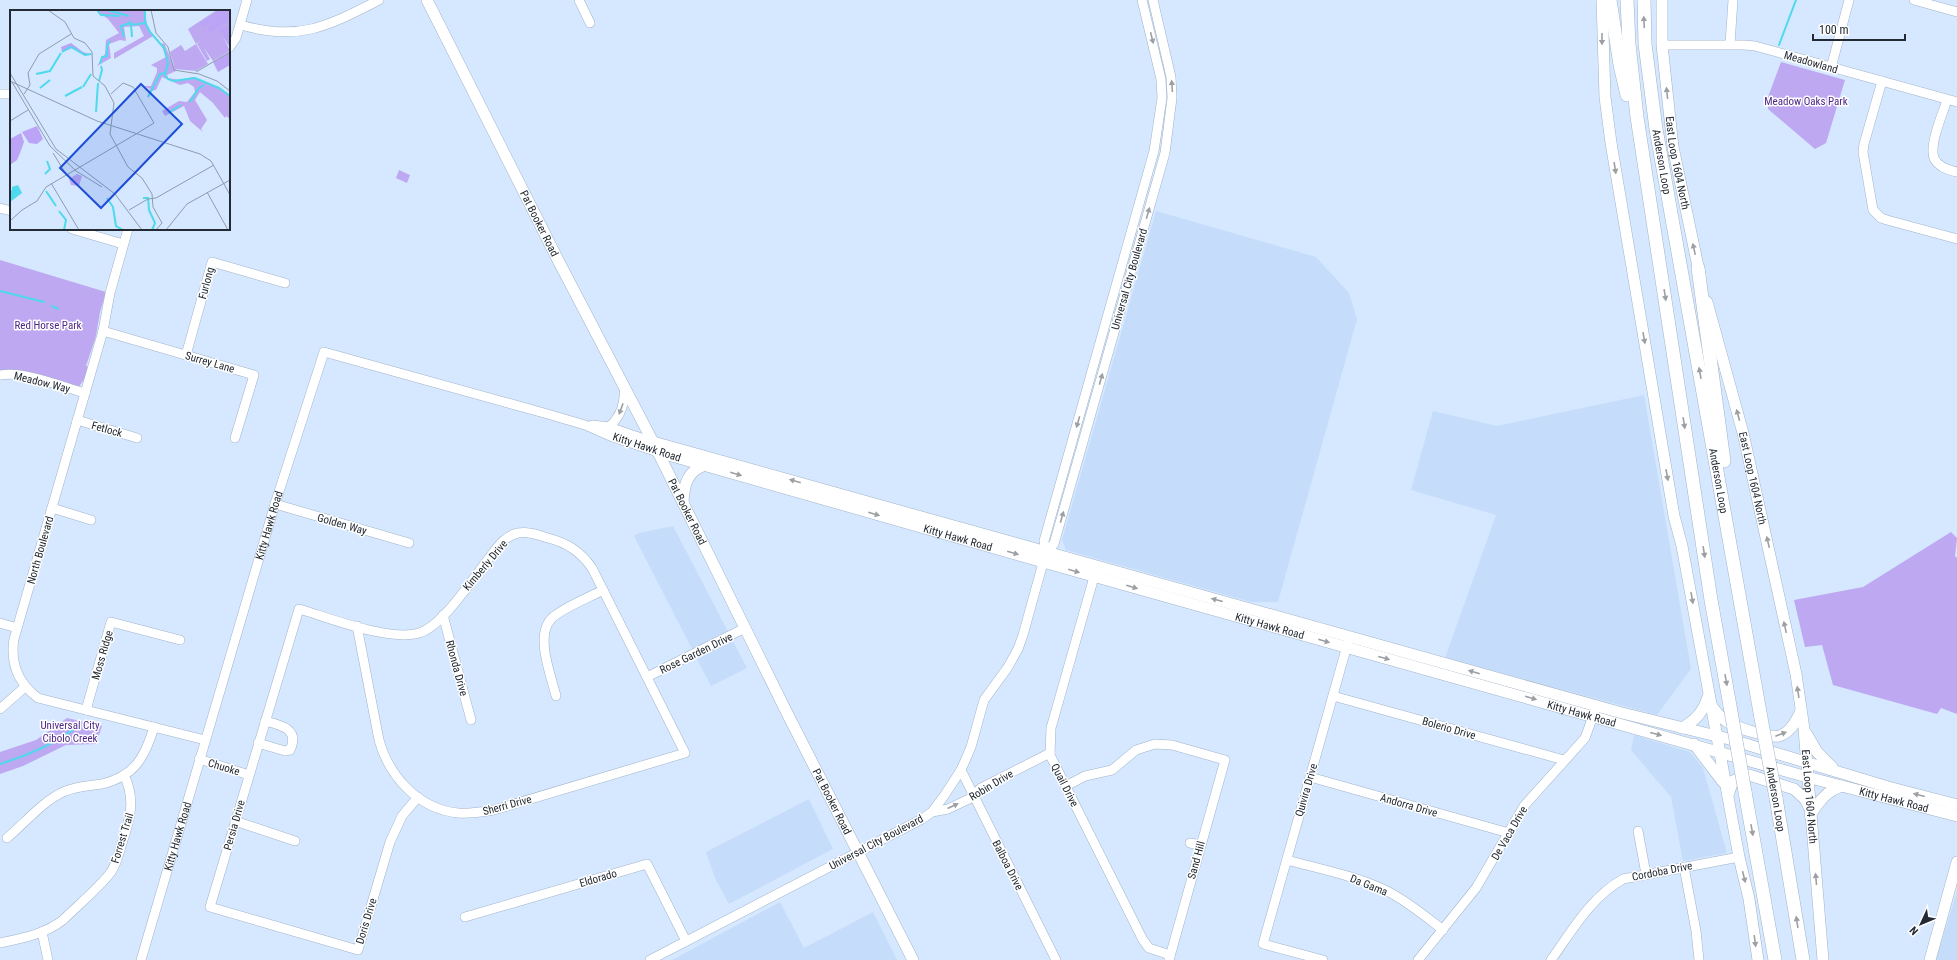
<svg xmlns="http://www.w3.org/2000/svg" width="1957" height="960" viewBox="0 0 1957 960" font-family="'Roboto Condensed',sans-serif">
	<rect width="100%" height="100%" fill="#d5e8ff"/>
	<!-- built -->
	<g fill="#c5ddfa">
		<polygon points="1156,211 1316,257 1349,293 1357,319 1278,602 1251,602 1066,550 1062,540"/>
		<polygon points="1644,395 1691,669 1657,715 1445,658 1496,515 1411,490 1433,411 1497,426"/>
		<polygon points="673,526 747,668 711,686 634,536 639,533"/>
		<polygon points="1634,735 1690,752 1703,768 1727,853 1683,861 1671,797 1631,750"/>
		<polygon points="809,799 833,849 729,904 715,878 706,852"/>
		<polygon points="1957,891 1957,960 1936,960"/>
		<polygon points="780,902 804,948 873,912 897,960 672,960"/>
	</g>
	<!-- green -->
	<g fill="#bda8f1">
		<polygon points="1781,62 1845,80 1826,143 1815,149 1768,109 1768,97"/>
		<polygon points="399,170 410,175 407,183 396,178"/>
		<polygon points="0,260 106,292 100,312 96,336 86,366 92,368 78,388 0,373"/>
		<polygon points="1951,532 1957,538 1955,556 1957,558 1957,714 1941,708 1937,714 1833,685 1822,645 1805,647 1794,600 1863,587"/>
		<polygon points="67,718 102,726 96,744 66,745 23,766 0,774 0,752 36,740"/>
	</g>
	<g fill="none" stroke-linecap="round" stroke-linejoin="round">
		<!-- stream -->
		<g stroke="#4ed9ed" stroke-width="2">
			<polyline points="1779,45 1796,0"/>
			<polyline points="0,291 44,302"/>
			<polyline points="52,306 58,309"/>
			<path d="M0,764C23,757 61,742 78,725"/>
		</g>
		<defs>
			<g id="minor">
				<polyline points="579,0 590,23"/>
				<polyline points="1914,0 1957,12"/>
				<path d="M241,25C299,42 328,26 379,0"/>
				<polyline points="1730,44 1733,0"/>
				<polyline points="1662,45 1744,45 1755,46 1957,102"/>
				<polyline points="229,48 236,38 247,0"/>
				<polyline points="1831,68 1849,0"/>
				<polyline points="1882,81 1864,144 1863,152 1873,210 1881,218 1887,220 1957,239"/>
				<polyline points="0,94 11,94"/>
				<path d="M1947,100C1943,113 1929,144 1934,158C1938,167 1948,170 1957,172"/>
				<polyline points="0,208 11,211"/>
				<polyline points="72,229 123,244"/>
				<path d="M128,229L110,293L103,331L14,639C10,664 18,683 38,698L205,740"/>
				<polyline points="103,331 254,375 235,438"/>
				<polyline points="186,355 212,262 285,283"/>
				<path d="M0,375C25,371 60,386 85,393"/>
				<polyline points="77,420 137,438"/>
				<polyline points="592,425 609,427 653,442"/>
				<path d="M609,427C622,415 624,404 625,387"/>
				<polyline points="275,504 409,543"/>
				<polyline points="52,508 91,520"/>
				<polyline points="1046,552 1054,544 1165,153 1172,98 1171,77 1153,0"/>
				<polyline points="1096,570 1051,728 1050,755 1143,940 1149,948 1170,955"/>
				<polyline points="443,615 471,720"/>
				<polyline points="0,623 17,628"/>
				<path d="M357,626L379,740C389,776 418,809 458,813C470,814 482,812 494,810L685,753L592,568C580,551 567,543 548,538C538,535 528,531 518,533C504,536 497,548 489,558C473,578 443,626 419,633C390,642 330,618 299,609L210,907L358,950L390,842L402,816L418,797"/>
				<polyline points="647,677 745,628"/>
				<path d="M556,696C551,675 535,637 551,619C560,609 590,597 603,590"/>
				<polyline points="1333,696 1564,760"/>
				<polyline points="0,709 25,687"/>
				<polyline points="86,710 111,622 180,640"/>
				<path d="M258,743L285,751L290,750C300,729 281,725 265,721"/>
				<polyline points="199,759 249,775"/>
				<polyline points="961,770 1056,960"/>
				<polyline points="1310,777 1509,833"/>
				<polyline points="1066,786 1085,776 1112,770 1136,750 1155,744 1172,745 1225,760 1169,960"/>
				<polyline points="932,812 948,809 969,799 981,788 1050,753"/>
				<polyline points="235,821 295,841"/>
				<polyline points="1638,831 1646,874"/>
				<path d="M7,838C25,823 42,802 63,792C76,786 89,786 102,784C135,776 145,757 154,727"/>
				<polyline points="1190,843 1200,845"/>
				<path d="M1287,860C1320,869 1356,876 1387,891C1407,901 1425,916 1443,930"/>
				<polyline points="1684,867 1696,931 1699,960"/>
				<polyline points="465,917 647,864 686,941"/>
				<polyline points="42,932 48,960"/>
				<path d="M0,943C23,938 45,934 63,920C79,904 98,889 111,872C117,863 119,853 122,843C130,820 136,799 124,775"/>
				<path id="s1" d="M141,960L275,504L324,352L544,413L585,425L610,436L658,452"/>
				<polyline points="650,960 922,819 932,812 944,796 961,770 971,747 984,700 1008,667 1018,649 1023,635 1046,552 1044,541 1154,151 1162,98 1161,79 1142,0"/>
				<polyline points="1323,960 1263,944 1348,642"/>
				<polyline points="1418,960 1476,888 1524,806 1585,738 1595,711"/>
				<path d="M1551,960C1572,931 1591,897 1623,879L1739,857"/>
			</g>
			<g id="major">
				<path id="s2" d="M427,0L559,262L653,442L786,711L913,960"/>
				<polyline points="1602,0 1605,97 1611,143 1674,516 1682,546 1739,857 1749,899 1758,960"/>
				<path id="s3" d="M1662,0V45L1673,147L1700,276"/>
				<path id="s4" d="M1707,302L1743,433L1796,674L1804,729L1823,960"/>
				<polyline points="653,442 1622,713 1729,739 1888,787 1957,805"/>
				<path id="s5" d="M658,452L1054,565L1807,777L1957,816"/>
				<path d="M683,502C684,485 687,471 705,465"/>
				<path d="M1711,705C1715,711 1720,717 1726,721C1733,727 1770,738 1779,736C1791,732 1796,721 1801,711"/>
				<path d="M1682,728C1696,720 1703,712 1708,697"/>
				<polyline points="1806,733 1817,752 1832,767"/>
				<polyline points="1694,744 1723,782"/>
				<polyline points="1728,795 1733,781 1744,776 1749,775 1794,789 1805,799 1809,807"/>
				<path d="M1810,815C1819,802 1826,791 1842,786"/>
				<polyline points="1930,960 1957,862"/>
			</g>
			<g id="highway">
				<polyline points="1610,0 1620,65 1627,95"/>
				<polyline points="1627,0 1629,44 1637,117 1711,600 1730,706"/>
				<path id="s6" d="M1644,0L1645,44L1656,129L1761,718"/>
				<polyline points="1698,268 1724,461"/>
				<polyline points="1745,792 1775,960"/>
				<polyline points="1776,798 1803,960"/>
			</g>
		</defs>
		<!-- minor casing -->
		<use href="#minor" stroke="#a1b3c8" stroke-width="10"/>
		<!-- major casing -->
		<use href="#major" stroke="#a1b3c8" stroke-width="12"/>
		<!-- highway casing -->
		<use href="#highway" stroke="#a1b3c8" stroke-width="14"/>
		<!-- minor -->
		<use href="#minor" stroke="#fff" stroke-width="9"/>
		<!-- major -->
		<use href="#major" stroke="#fff" stroke-width="11"/>
		<!-- highway -->
		<use href="#highway" stroke="#fff" stroke-width="13"/>
		<defs>
			<g id="highway-bridge">
				<polyline points="1730,706 1745,792"/>
				<polyline points="1761,718 1776,798"/>
			</g>
		</defs>
		<!-- highway-bridge casing -->
		<use href="#highway-bridge" stroke="#a1b3c8" stroke-width="14" stroke-linecap="butt"/>
		<!-- highway-bridge -->
		<use href="#highway-bridge" stroke="#fff" stroke-width="13"/>
	</g>
	<!-- one-way arrows -->
	<defs><path id="oneway-solid" d="M-6-.8H1V-3.2L6.5 0L1 3.2V.8H-6Z"/></defs>
	<g fill="#9c9fa3">
		<use href="#oneway-solid" transform="translate(1644 22) rotate(-93)"/>
		<use href="#oneway-solid" transform="translate(1152 38) rotate(76)"/>
		<use href="#oneway-solid" transform="translate(1602 39) rotate(90)"/>
		<use href="#oneway-solid" transform="translate(1172 86) rotate(-94)"/>
		<use href="#oneway-solid" transform="translate(1667 93) rotate(-96)"/>
		<use href="#oneway-solid" transform="translate(1615 168) rotate(81)"/>
		<use href="#oneway-solid" transform="translate(1148 213) rotate(-74)"/>
		<use href="#oneway-solid" transform="translate(1694 249) rotate(-102)"/>
		<use href="#oneway-solid" transform="translate(1665 295) rotate(81)"/>
		<use href="#oneway-solid" transform="translate(1644 338) rotate(80)"/>
		<use href="#oneway-solid" transform="translate(1700 373) rotate(-100)"/>
		<use href="#oneway-solid" transform="translate(1101 379) rotate(-74)"/>
		<use href="#oneway-solid" transform="translate(621 409) rotate(110)"/>
		<use href="#oneway-solid" transform="translate(1738 415) rotate(-105)"/>
		<use href="#oneway-solid" transform="translate(1078 422) rotate(106)"/>
		<use href="#oneway-solid" transform="translate(1684 423) rotate(81)"/>
		<use href="#oneway-solid" transform="translate(736 474) rotate(16)"/>
		<use href="#oneway-solid" transform="translate(1667 475) rotate(80)"/>
		<use href="#oneway-solid" transform="translate(795 481) rotate(-164)"/>
		<use href="#oneway-solid" transform="translate(874 514) rotate(16)"/>
		<use href="#oneway-solid" transform="translate(1062 517) rotate(-74)"/>
		<use href="#oneway-solid" transform="translate(1768 542) rotate(-103)"/>
		<use href="#oneway-solid" transform="translate(1704 552) rotate(81)"/>
		<use href="#oneway-solid" transform="translate(1013 553) rotate(16)"/>
		<use href="#oneway-solid" transform="translate(1074 571) rotate(16)"/>
		<use href="#oneway-solid" transform="translate(1132 587) rotate(16)"/>
		<use href="#oneway-solid" transform="translate(1692 598) rotate(80)"/>
		<use href="#oneway-solid" transform="translate(1217 600) rotate(-165)"/>
		<use href="#oneway-solid" transform="translate(1785 627) rotate(-102)"/>
		<use href="#oneway-solid" transform="translate(1324 641) rotate(16)"/>
		<use href="#oneway-solid" transform="translate(1384 658) rotate(15)"/>
		<use href="#oneway-solid" transform="translate(1474 672) rotate(-164)"/>
		<use href="#oneway-solid" transform="translate(1726 680) rotate(80)"/>
		<use href="#oneway-solid" transform="translate(1798 692) rotate(-99)"/>
		<use href="#oneway-solid" transform="translate(1531 698) rotate(16)"/>
		<use href="#oneway-solid" transform="translate(1656 734) rotate(15)"/>
		<use href="#oneway-solid" transform="translate(1781 734) rotate(-21)"/>
		<use href="#oneway-solid" transform="translate(1919 795) rotate(-165)"/>
		<use href="#oneway-solid" transform="translate(953 806) rotate(-25)"/>
		<use href="#oneway-solid" transform="translate(1752 830) rotate(80)"/>
		<use href="#oneway-solid" transform="translate(1744 877) rotate(76)"/>
		<use href="#oneway-solid" transform="translate(1816 879) rotate(-95)"/>
		<use href="#oneway-solid" transform="translate(1797 922) rotate(-99)"/>
		<use href="#oneway-solid" transform="translate(1755 941) rotate(82)"/>
	</g>
	<g text-anchor="middle" stroke-width="3" stroke-linejoin="round" paint-order="stroke">
		<!-- street labels -->
		<g font-size="11" fill="#232a33" stroke="#fff">
			<text transform="translate(1811 62) rotate(16)" y="4">Meadowland</text>
			<text dy="4" stroke="none"><textPath href="#s6" startOffset="163">Anderson Loop</textPath></text>
			<text dy="4" stroke="none"><textPath href="#s3" startOffset="164">East Loop 1604 North</textPath></text>
			<text dy="4" stroke="none"><textPath href="#s2" startOffset="250">Pat Booker Road</textPath></text>
			<text transform="translate(1129 279) rotate(-74)" y="4">Universal City Boulevard</text>
			<text transform="translate(206 283) rotate(-75)" y="4">Furlong</text>
			<text transform="translate(210 362) rotate(16)" y="4">Surrey Lane</text>
			<text transform="translate(42 382) rotate(14)" y="4">Meadow Way</text>
			<text transform="translate(107 429) rotate(16)" y="4">Fetlock</text>
			<text transform="translate(647 447) rotate(18)" y="4">Kitty Hawk Road</text>
			<text dy="4" stroke="none"><textPath href="#s4" startOffset="182">East Loop 1604 North</textPath></text>
			<text dy="4" stroke="none"><textPath href="#s6" startOffset="487">Anderson Loop</textPath></text>
			<text dy="4" stroke="none"><textPath href="#s2" startOffset="574">Pat Booker Road</textPath></text>
			<text transform="translate(342 524) rotate(16)" y="4">Golden Way</text>
			<text dy="4" stroke="none"><textPath href="#s1" startOffset="453">Kitty Hawk Road</textPath></text>
			<text dy="4" stroke="none"><textPath href="#s5" startOffset="312">Kitty Hawk Road</textPath></text>
			<text transform="translate(40 550) rotate(-74)" y="4">North Boulevard</text>
			<text transform="translate(485 565) rotate(-50)" y="4">Kimberly Drive</text>
			<text dy="4" stroke="none"><textPath href="#s5" startOffset="636">Kitty Hawk Road</textPath></text>
			<text transform="translate(696 653) rotate(-26)" y="4">Rose Garden Drive</text>
			<text transform="translate(102 655) rotate(-74)" y="4">Moss Ridge</text>
			<text transform="translate(457 668) rotate(75)" y="4">Rhonda Drive</text>
			<text dy="4" stroke="none"><textPath href="#s5" startOffset="960">Kitty Hawk Road</textPath></text>
			<text transform="translate(1449 728) rotate(16)" y="4">Bolerio Drive</text>
			<text transform="translate(224 767) rotate(17)" y="4">Chuoke</text>
			<text transform="translate(991 785) rotate(-31)" y="4">Robin Drive</text>
			<text transform="translate(1065 785) rotate(63)" y="4">Quail Drive</text>
			<text transform="translate(1306 790) rotate(-74)" y="4">Quivira Drive</text>
			<text dy="4" stroke="none"><textPath href="#s4" startOffset="506">East Loop 1604 North</textPath></text>
			<text transform="translate(1776 799) rotate(80)" y="4">Anderson Loop</text>
			<text dy="4" stroke="none"><textPath href="#s5" startOffset="1284">Kitty Hawk Road</textPath></text>
			<text dy="4" stroke="none"><textPath href="#s2" startOffset="898">Pat Booker Road</textPath></text>
			<text transform="translate(507 805) rotate(-15)" y="4">Sherri Drive</text>
			<text transform="translate(1409 805) rotate(16)" y="4">Andorra Drive</text>
			<text transform="translate(234 825) rotate(-74)" y="4">Persia Drive</text>
			<text transform="translate(1509 833) rotate(-60)" y="4">De Vaca Drive</text>
			<text dy="4" stroke="none"><textPath href="#s1" startOffset="129">Kitty Hawk Road</textPath></text>
			<text transform="translate(122 838) rotate(-73)" y="4">Forrest Trail</text>
			<text transform="translate(876 842) rotate(-28)" y="4">Universal City Boulevard</text>
			<text transform="translate(1196 860) rotate(-75)" y="4">Sand Hill</text>
			<text transform="translate(1008 865) rotate(63)" y="4">Balboa Drive</text>
			<text transform="translate(1662 871) rotate(-11)" y="4">Cordoba Drive</text>
			<text transform="translate(598 878) rotate(-16)" y="4">Eldorado</text>
			<text transform="translate(1369 885) rotate(22)" y="4">Da Gama</text>
			<text transform="translate(366 921) rotate(-73)" y="4">Doris Drive</text>
		</g>
		<!-- park labels -->
		<g font-size="11" fill="#4d2786" stroke="#fff">
			<text x="1806" y="105">Meadow Oaks Park</text>
			<text x="48" y="329">Red Horse Park</text>
			<text x="70" y="729">Universal City<tspan x="70" dy="13">Cibolo Creek</tspan></text>
		</g>
	</g>
	<!-- overview -->
	<g transform="translate(10 10)">
		<rect width="220" height="220" fill="#d5e8ff"/>
		<path d="M86,0H135L137,16L143,26L104,49V43L134,26L129,16L114,17L116,31L110,30L99,34L101,48L87,56L95,44L96,30L109,23L98,9ZM207,0H220V14L210,20L220,41L203,51L194,38L200,49L197,51L187,34L190,31L186,34L198,54L186,61L165,59L160,42L171,35L175,41L186,34L178,19ZM154,33L166,61L157,65L158,68L169,70L183,67L210,78L220,85V109L216,106L215,108L203,93L190,82L185,90L197,110L191,119L193,122L180,111L174,96L155,106L152,101L169,91L177,92L185,82L184,77L178,73L170,75L152,67L146,80L141,81L137,88L140,79L134,76H141L147,62V58L141,55L156,47L151,34ZM67,164L72,166L69,176L61,175L59,169Z" fill="#bda8f1"/>
		<path d="M211,0H216L220,10L199,23L198,19L202,12L193,17L190,13ZM220,14V38L209,20ZM61,33L73,42L83,45H75L62,38L52,42L51,37ZM220,42V55L208,62L203,52ZM27,116L33,129L27,134L19,133L12,122ZM11,123L14,132L10,143L7,150L0,155V129Z" fill="#bba3f6"/>
		<path d="M8,175L12,183L0,192V178L2,181V177Z" fill="#4ed9ed"/>
		<path fill="none" stroke="#4ed9ed" stroke-width="2" d="M87,0L91,5L110,6M97,0L119,6M135,0V12L140,22L154,38L158,53L155,65L158,69L163,71L185,68L209,78L220,86M120,11L121,15L136,13M121,15L122,27M114,27L111,16L120,13M52,42L61,37L75,45L81,44M90,54L92,47L97,46V36L100,31M26,64L40,61L51,43M89,71L92,60L91,56M73,77L81,64M30,78L40,70M55,86L72,77M138,87L150,64L155,63M180,92L188,79L194,75M86,102L88,73M158,103L171,95M35,164L40,159L37,151M36,181L46,196M97,188L103,197L106,216L113,220M133,188H138L139,200L145,213L142,220M49,201L56,210L54,220"/>
		<path fill="none" stroke="#8e9cad" stroke-width="1" d="M38,0L55,12L64,28L75,33L82,42L83,66L95,76L104,93L100,124L118,157L132,168L142,184L143,197L152,213L146,220M141,0L146,23L158,37L164,60L189,64L207,71L220,81M186,62L220,42M0,63L46,139L105,184L132,220M0,71L87,111L190,144L201,151L214,174M2,72L40,136L66,161L92,177M14,84L20,75L18,63L29,44L61,24M101,84L113,73L123,77L144,113L126,124M0,111L18,100M43,143L56,164M41,173L69,220M214,174L220,185M197,182L218,220M119,200L138,189L146,188L204,155M0,211L12,200L27,191L36,177L126,124M156,220L177,194L220,170"/>
		<path fill="#1d4ed8" fill-opacity="0.15" stroke="#1d4ed8" stroke-width="2" d="M131,74L172,114L91,198L50,158Z"/>
		<rect width="220" height="220" fill="none" stroke="#232a33" stroke-width="2"/>
	</g>
	<!-- north arrow -->
	<g transform="translate(1921 924) rotate(226)" stroke="#ffffff" stroke-width="3" paint-order="stroke">
	<path d="M0-3L7 15L0 10L-7 15Z" fill="#232a33"/>
	<text y="-6" font-size="11" font-weight="bold" text-anchor="middle" fill="#232a33">N</text>
	</g>
	<!-- scale -->
	<path d="M1813 34v6h92v-6" fill="none" stroke="#232a33" stroke-width="2"/>
	<text x="1819" y="34" font-size="12" fill="#232a33" stroke="#ffffff" stroke-width="3" paint-order="stroke">100 m</text>
</svg>
